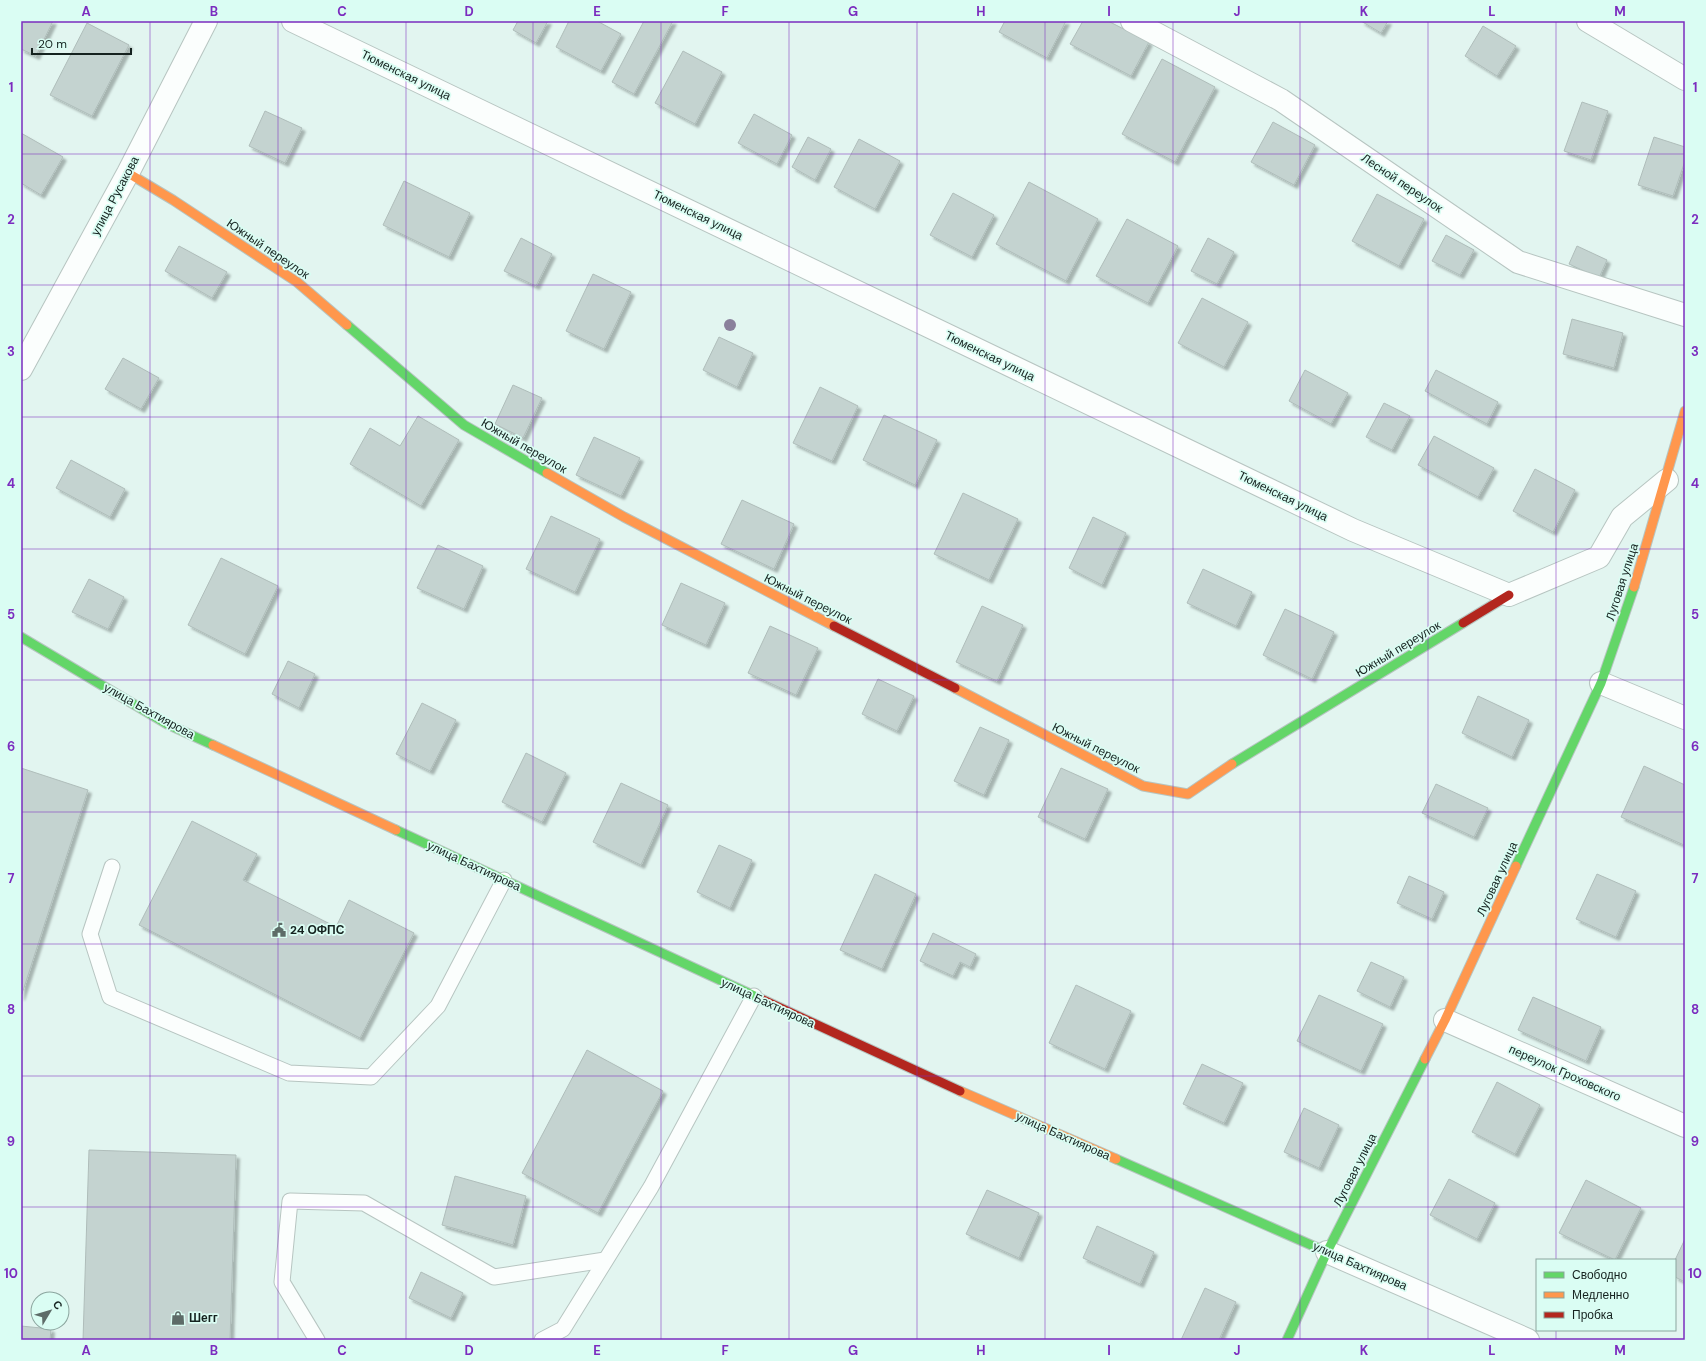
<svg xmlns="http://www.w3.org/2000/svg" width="1706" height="1361" viewBox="0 0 1706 1361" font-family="'DM Sans',sans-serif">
	<defs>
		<filter id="shadow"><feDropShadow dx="3.5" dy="3.5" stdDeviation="1" flood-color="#0004"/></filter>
	</defs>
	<rect width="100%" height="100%" fill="#e2f5f0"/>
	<!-- building -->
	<g fill="#c4d3d0" stroke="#afbdba" filter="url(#shadow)">
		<polygon points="21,21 53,21 36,56 21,49"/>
		<polygon points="518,21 548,21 536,43 513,30"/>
		<polygon points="569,21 597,21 621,34 601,71 556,47"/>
		<polygon points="644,21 673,21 634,94 612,82"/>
		<polygon points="1005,21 1066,21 1047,58 999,32"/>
		<polygon points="1083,21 1108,21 1149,42 1131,76 1070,44"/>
		<polygon points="1361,21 1388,21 1381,33"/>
		<polygon points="87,23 129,45 92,116 50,95"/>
		<polygon points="1483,26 1516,46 1497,76 1465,56"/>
		<polygon points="683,51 722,72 695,124 655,103"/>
		<polygon points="1162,59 1215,87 1175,162 1122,134"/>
		<polygon points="1582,102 1608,111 1591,160 1564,151"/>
		<polygon points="265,111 302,128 285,163 249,146"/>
		<polygon points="754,114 792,135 777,164 738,143"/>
		<polygon points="1273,122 1315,145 1294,185 1251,162"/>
		<polygon points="21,133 63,157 41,195 21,183"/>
		<polygon points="808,137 831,149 815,180 792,167"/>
		<polygon points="1654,137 1685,147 1685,161 1673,196 1638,185"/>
		<polygon points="859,139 900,161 875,209 834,187"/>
		<polygon points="404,181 470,213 449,257 383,225"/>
		<polygon points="1029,182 1098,219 1066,281 996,244"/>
		<polygon points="953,193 994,215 972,257 930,235"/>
		<polygon points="1377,194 1424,219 1399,266 1352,241"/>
		<polygon points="1127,219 1178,246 1148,303 1096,276"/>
		<polygon points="1446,235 1474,250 1460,275 1432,261"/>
		<polygon points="521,238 552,254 536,286 504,271"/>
		<polygon points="1208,238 1234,252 1217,284 1191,271"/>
		<polygon points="179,246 227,272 212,298 165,271"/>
		<polygon points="1577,246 1607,260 1599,278 1569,264"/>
		<polygon points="593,274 631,292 604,349 566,331"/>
		<polygon points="1202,298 1248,322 1224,367 1178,343"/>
		<polygon points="1572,319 1623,333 1614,368 1563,354"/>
		<polygon points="719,337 753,353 737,387 703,370"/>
		<polygon points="123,358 159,378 141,409 105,389"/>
		<polygon points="1305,370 1348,393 1331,424 1289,401"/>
		<polygon points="1436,370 1498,402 1487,424 1425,391"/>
		<polygon points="513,385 542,398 523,438 495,424"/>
		<polygon points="820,387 858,406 832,461 793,443"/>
		<polygon points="1384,403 1410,416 1392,450 1366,437"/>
		<polygon points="884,415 937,440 915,485 863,460"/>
		<polygon points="418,416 459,440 421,506 350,464 370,428 400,446"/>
		<polygon points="1434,436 1494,468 1478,497 1418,465"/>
		<polygon points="594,437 640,458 621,496 576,475"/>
		<polygon points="71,460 125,489 110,517 56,488"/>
		<polygon points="1535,469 1575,490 1553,532 1513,511"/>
		<polygon points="963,493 1018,519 989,580 934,554"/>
		<polygon points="742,500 794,524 774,569 721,544"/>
		<polygon points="551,516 600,539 575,592 526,569"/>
		<polygon points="1093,517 1126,533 1102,585 1069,568"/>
		<polygon points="438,545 483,566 464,609 417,588"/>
		<polygon points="221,558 278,586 245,654 188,625"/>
		<polygon points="1203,569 1252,592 1236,626 1187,603"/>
		<polygon points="89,579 124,597 108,629 72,612"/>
		<polygon points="681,583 725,603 706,645 662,625"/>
		<polygon points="982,606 1023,625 997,681 956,662"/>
		<polygon points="1285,609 1334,632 1312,679 1263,655"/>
		<polygon points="770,626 818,648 796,695 748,673"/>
		<polygon points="288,661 315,674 299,708 272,694"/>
		<polygon points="878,679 914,696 897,731 862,714"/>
		<polygon points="1478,696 1529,720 1512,757 1462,733"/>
		<polygon points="422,703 456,720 430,771 396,754"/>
		<polygon points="980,727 1009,740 984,795 954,781"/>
		<polygon points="526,753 566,773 542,822 502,802"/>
		<polygon points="1644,766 1685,785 1684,845 1621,817"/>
		<polygon points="21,768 88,790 21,997"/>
		<polygon points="1061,768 1108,789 1085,839 1038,817"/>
		<polygon points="621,783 668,805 641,865 593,842"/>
		<polygon points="1436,784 1488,808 1474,837 1422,813"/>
		<polygon points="192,821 257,854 243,880 336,927 349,900 414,933 360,1038 139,925"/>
		<polygon points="719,845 752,860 730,908 697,892"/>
		<polygon points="875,874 916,894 882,969 840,950"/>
		<polygon points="1597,874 1636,891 1616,937 1576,919"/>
		<polygon points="1409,876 1444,892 1432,919 1397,903"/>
		<polygon points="933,933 976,954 970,967 960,962 953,976 920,961"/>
		<polygon points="1371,962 1404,977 1390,1007 1357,991"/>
		<polygon points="1076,985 1131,1011 1105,1069 1049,1043"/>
		<polygon points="1319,995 1383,1024 1361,1071 1297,1041"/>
		<polygon points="1533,997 1601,1027 1586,1061 1518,1030"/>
		<polygon points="587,1050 663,1091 598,1213 522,1173"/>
		<polygon points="1202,1064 1243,1083 1224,1123 1183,1104"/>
		<polygon points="1497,1082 1540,1105 1515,1154 1472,1132"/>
		<polygon points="1304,1108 1339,1125 1319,1168 1284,1152"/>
		<polygon points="89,1150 236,1155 230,1340 83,1340"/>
		<polygon points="455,1176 526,1196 513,1245 442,1225"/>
		<polygon points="1449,1179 1495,1203 1477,1239 1430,1215"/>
		<polygon points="1586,1180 1641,1208 1615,1260 1559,1233"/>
		<polygon points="987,1190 1039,1213 1019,1258 966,1234"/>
		<polygon points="1097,1226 1154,1252 1140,1284 1083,1258"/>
		<polygon points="1685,1239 1685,1282 1675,1277 1675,1260"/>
		<polygon points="421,1272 463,1293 451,1318 409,1298"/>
		<polygon points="1205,1288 1236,1302 1219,1340 1181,1340"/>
		<polygon points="21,1326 51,1329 50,1340 21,1340"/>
	</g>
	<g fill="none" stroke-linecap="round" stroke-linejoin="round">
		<defs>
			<g id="lane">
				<polyline points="112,867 90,934 110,997 289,1073 371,1077 438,1006 504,880"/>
				<polyline points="317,1340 282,1282 290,1201 364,1203 494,1277 605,1260"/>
				<polyline points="542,1340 563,1329 651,1187 754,996"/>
			</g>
			<g id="street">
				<polyline points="293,21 1353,530 1509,595 1599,557 1622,517 1667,480"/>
				<polyline points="1132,21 1281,100 1518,262 1685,315"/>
				<polyline points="1588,21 1685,79"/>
				<polyline points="21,369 128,173 206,21"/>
				<polyline points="1601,683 1685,718"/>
				<polyline points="1445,1020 1685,1126"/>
				<polyline points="1327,1252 1528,1340"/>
			</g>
			<g id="fast">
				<polyline points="347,325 464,425 547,473"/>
				<polyline points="21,637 167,724 213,745"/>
				<polyline points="1232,764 1463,623"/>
				<polyline points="396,830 759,998"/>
				<polyline points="1516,866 1601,683 1634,587"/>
				<polyline points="1116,1159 1327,1252"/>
				<polyline points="1287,1340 1327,1252 1425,1059"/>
			</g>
			<g id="slow">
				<polyline points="128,173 173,200 297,282 347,325"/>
				<polyline points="547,473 624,517 834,626"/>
				<polyline points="1634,587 1685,411"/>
				<polyline points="955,688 1143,786 1188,794 1232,764"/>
				<polyline points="213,745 396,830"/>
				<polyline points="1425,1059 1445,1020 1516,866"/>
				<polyline points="960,1091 1116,1159"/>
			</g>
			<g id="jam">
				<polyline points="1463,623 1509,595"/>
				<polyline points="834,626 955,688"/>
				<polyline points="759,998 960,1091"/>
			</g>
		</defs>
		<!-- lane casing -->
		<use href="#lane" stroke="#b7c5c1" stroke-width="17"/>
		<!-- street casing -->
		<use href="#street" stroke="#b7c5c1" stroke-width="24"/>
		<!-- fast casing -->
		<use href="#fast" stroke="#b7c5c1" stroke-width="11"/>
		<!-- slow casing -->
		<use href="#slow" stroke="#b7c5c1" stroke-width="11"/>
		<!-- jam casing -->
		<use href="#jam" stroke="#b7c5c1" stroke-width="11"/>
		<!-- lane -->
		<use href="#lane" stroke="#fbfefd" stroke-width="15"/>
		<!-- street -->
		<use href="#street" stroke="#fbfefd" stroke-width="22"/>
		<!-- fast -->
		<use href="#fast" stroke="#63d668" stroke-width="9"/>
		<!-- slow -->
		<use href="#slow" stroke="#ff974d" stroke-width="9"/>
		<!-- jam -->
		<use href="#jam" stroke="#b3261e" stroke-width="9"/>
	</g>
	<!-- trees -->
	<circle fill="#8a809b" cx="730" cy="325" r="6"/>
	<!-- grid -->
	<path fill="none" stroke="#7b2cbf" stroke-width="1" stroke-opacity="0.55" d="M150,21V1340M278,21V1340M406,21V1340M533,21V1340M661,21V1340M789,21V1340M917,21V1340M1045,21V1340M1173,21V1340M1300,21V1340M1428,21V1340M1556,21V1260M21,154H1685M21,285H1685M21,417H1685M21,549H1685M21,680H1685M21,812H1685M21,944H1685M21,1076H1685M21,1207H1685M1556,1330V1340"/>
	<!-- icons -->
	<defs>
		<symbol id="civic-bare" viewBox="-9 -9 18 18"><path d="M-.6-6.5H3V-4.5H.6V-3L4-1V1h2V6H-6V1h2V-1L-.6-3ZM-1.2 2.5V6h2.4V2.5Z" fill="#5d6c68" stroke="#dafdf3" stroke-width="2.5" paint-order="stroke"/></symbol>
		<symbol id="shop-bare" viewBox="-9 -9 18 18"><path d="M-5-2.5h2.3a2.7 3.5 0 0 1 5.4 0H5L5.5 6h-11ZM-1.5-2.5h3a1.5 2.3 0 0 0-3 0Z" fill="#5d6c68" stroke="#dafdf3" stroke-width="2.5" paint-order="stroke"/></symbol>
	</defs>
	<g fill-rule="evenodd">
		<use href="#civic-bare" x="269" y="920" width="20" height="20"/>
		<use href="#shop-bare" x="168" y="1308" width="20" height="20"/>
	</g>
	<g text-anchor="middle" stroke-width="3.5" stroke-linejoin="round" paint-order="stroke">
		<!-- street labels -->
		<g font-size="12" fill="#15221f" stroke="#dafdf3">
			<text transform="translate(406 75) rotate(26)" y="4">Тюменская улица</text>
			<text transform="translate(1402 183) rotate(34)" y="4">Лесной переулок</text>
			<text transform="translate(115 196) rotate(-62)" y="4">улица Русакова</text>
			<text transform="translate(698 215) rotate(26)" y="4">Тюменская улица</text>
			<text transform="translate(268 249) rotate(34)" y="4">Южный переулок</text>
			<text transform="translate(990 356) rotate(26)" y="4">Тюменская улица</text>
			<text transform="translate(524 446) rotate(30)" y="4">Южный переулок</text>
			<text transform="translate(1283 496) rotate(26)" y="4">Тюменская улица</text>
			<text transform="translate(1622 582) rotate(-72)" y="4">Луговая улица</text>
			<text transform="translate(808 599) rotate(27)" y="4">Южный переулок</text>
			<text transform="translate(1398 649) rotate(-31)" y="4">Южный переулок</text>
			<text transform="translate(149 711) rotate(29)" y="4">улица Бахтиярова</text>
			<text transform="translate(1096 748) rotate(27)" y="4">Южный переулок</text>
			<text transform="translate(474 866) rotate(25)" y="4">улица Бахтиярова</text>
			<text transform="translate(1497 879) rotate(-65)" y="4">Луговая улица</text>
			<text transform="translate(768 1003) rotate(25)" y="4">улица Бахтиярова</text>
			<text transform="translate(1565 1073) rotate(24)" y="4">переулок Гроховского</text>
			<text transform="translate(1063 1136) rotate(24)" y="4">улица Бахтиярова</text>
			<text transform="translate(1355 1170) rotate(-63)" y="4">Луговая улица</text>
			<text transform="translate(1360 1266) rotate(24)" y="4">улица Бахтиярова</text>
		</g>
		<!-- poi labels -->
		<g font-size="12" font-weight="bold" fill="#15221f" stroke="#dafdf3" text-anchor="start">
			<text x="290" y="934">24 ОФПС</text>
			<text x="189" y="1322">Шегг</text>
		</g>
	</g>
	<!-- border -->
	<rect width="1706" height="1361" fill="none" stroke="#dafdf3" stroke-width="44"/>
	<!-- legend -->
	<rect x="1536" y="1259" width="140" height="72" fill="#dafdf3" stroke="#8ba59e"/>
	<rect x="1544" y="1272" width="20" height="6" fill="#63d668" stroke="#8ba59e"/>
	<text x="1572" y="1279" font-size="12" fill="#15221f">Свободно</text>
	<rect x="1544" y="1292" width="20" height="6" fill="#ff974d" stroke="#8ba59e"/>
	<text x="1572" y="1299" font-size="12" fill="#15221f">Медленно</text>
	<rect x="1544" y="1312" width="20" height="6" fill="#b3261e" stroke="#8ba59e"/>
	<text x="1572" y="1319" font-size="12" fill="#15221f">Пробка</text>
	<!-- north arrow -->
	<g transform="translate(50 1311) rotate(52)"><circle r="19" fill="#dafdf3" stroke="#8ba59e"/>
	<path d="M0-3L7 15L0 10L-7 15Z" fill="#5d6c68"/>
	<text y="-6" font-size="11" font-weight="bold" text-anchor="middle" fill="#15221f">С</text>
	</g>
	<!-- scale -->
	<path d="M32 48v6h99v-6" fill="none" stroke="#15221f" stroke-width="2"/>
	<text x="38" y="48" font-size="12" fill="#15221f" stroke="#dafdf3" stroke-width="3" paint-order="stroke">20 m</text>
	<rect x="22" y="22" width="1662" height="1317" fill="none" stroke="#7b2cbf" stroke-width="1.5"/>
	<g font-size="13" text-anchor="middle" font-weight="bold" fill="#7b2cbf">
		<text x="86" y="16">A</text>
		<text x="214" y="16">B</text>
		<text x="342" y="16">C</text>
		<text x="469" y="16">D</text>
		<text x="597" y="16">E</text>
		<text x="725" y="16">F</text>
		<text x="853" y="16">G</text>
		<text x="981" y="16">H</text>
		<text x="1109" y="16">I</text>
		<text x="1237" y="16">J</text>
		<text x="1364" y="16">K</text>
		<text x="1492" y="16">L</text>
		<text x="1620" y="16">M</text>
		<text x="11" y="92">1</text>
		<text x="1695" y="92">1</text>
		<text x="11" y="224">2</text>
		<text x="1695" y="224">2</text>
		<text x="11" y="356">3</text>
		<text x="1695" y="356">3</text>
		<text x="11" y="488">4</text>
		<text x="1695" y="488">4</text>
		<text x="11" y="619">5</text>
		<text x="1695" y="619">5</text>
		<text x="11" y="751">6</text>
		<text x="1695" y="751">6</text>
		<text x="11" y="883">7</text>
		<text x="1695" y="883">7</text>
		<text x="11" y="1014">8</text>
		<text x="1695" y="1014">8</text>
		<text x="11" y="1146">9</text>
		<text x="1695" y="1146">9</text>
		<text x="11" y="1278">10</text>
		<text x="1695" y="1278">10</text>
		<text x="86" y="1355">A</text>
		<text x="214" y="1355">B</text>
		<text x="342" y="1355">C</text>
		<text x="469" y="1355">D</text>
		<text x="597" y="1355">E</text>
		<text x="725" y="1355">F</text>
		<text x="853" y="1355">G</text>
		<text x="981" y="1355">H</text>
		<text x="1109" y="1355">I</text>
		<text x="1237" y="1355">J</text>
		<text x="1364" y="1355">K</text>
		<text x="1492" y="1355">L</text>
		<text x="1620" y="1355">M</text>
	</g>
</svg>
